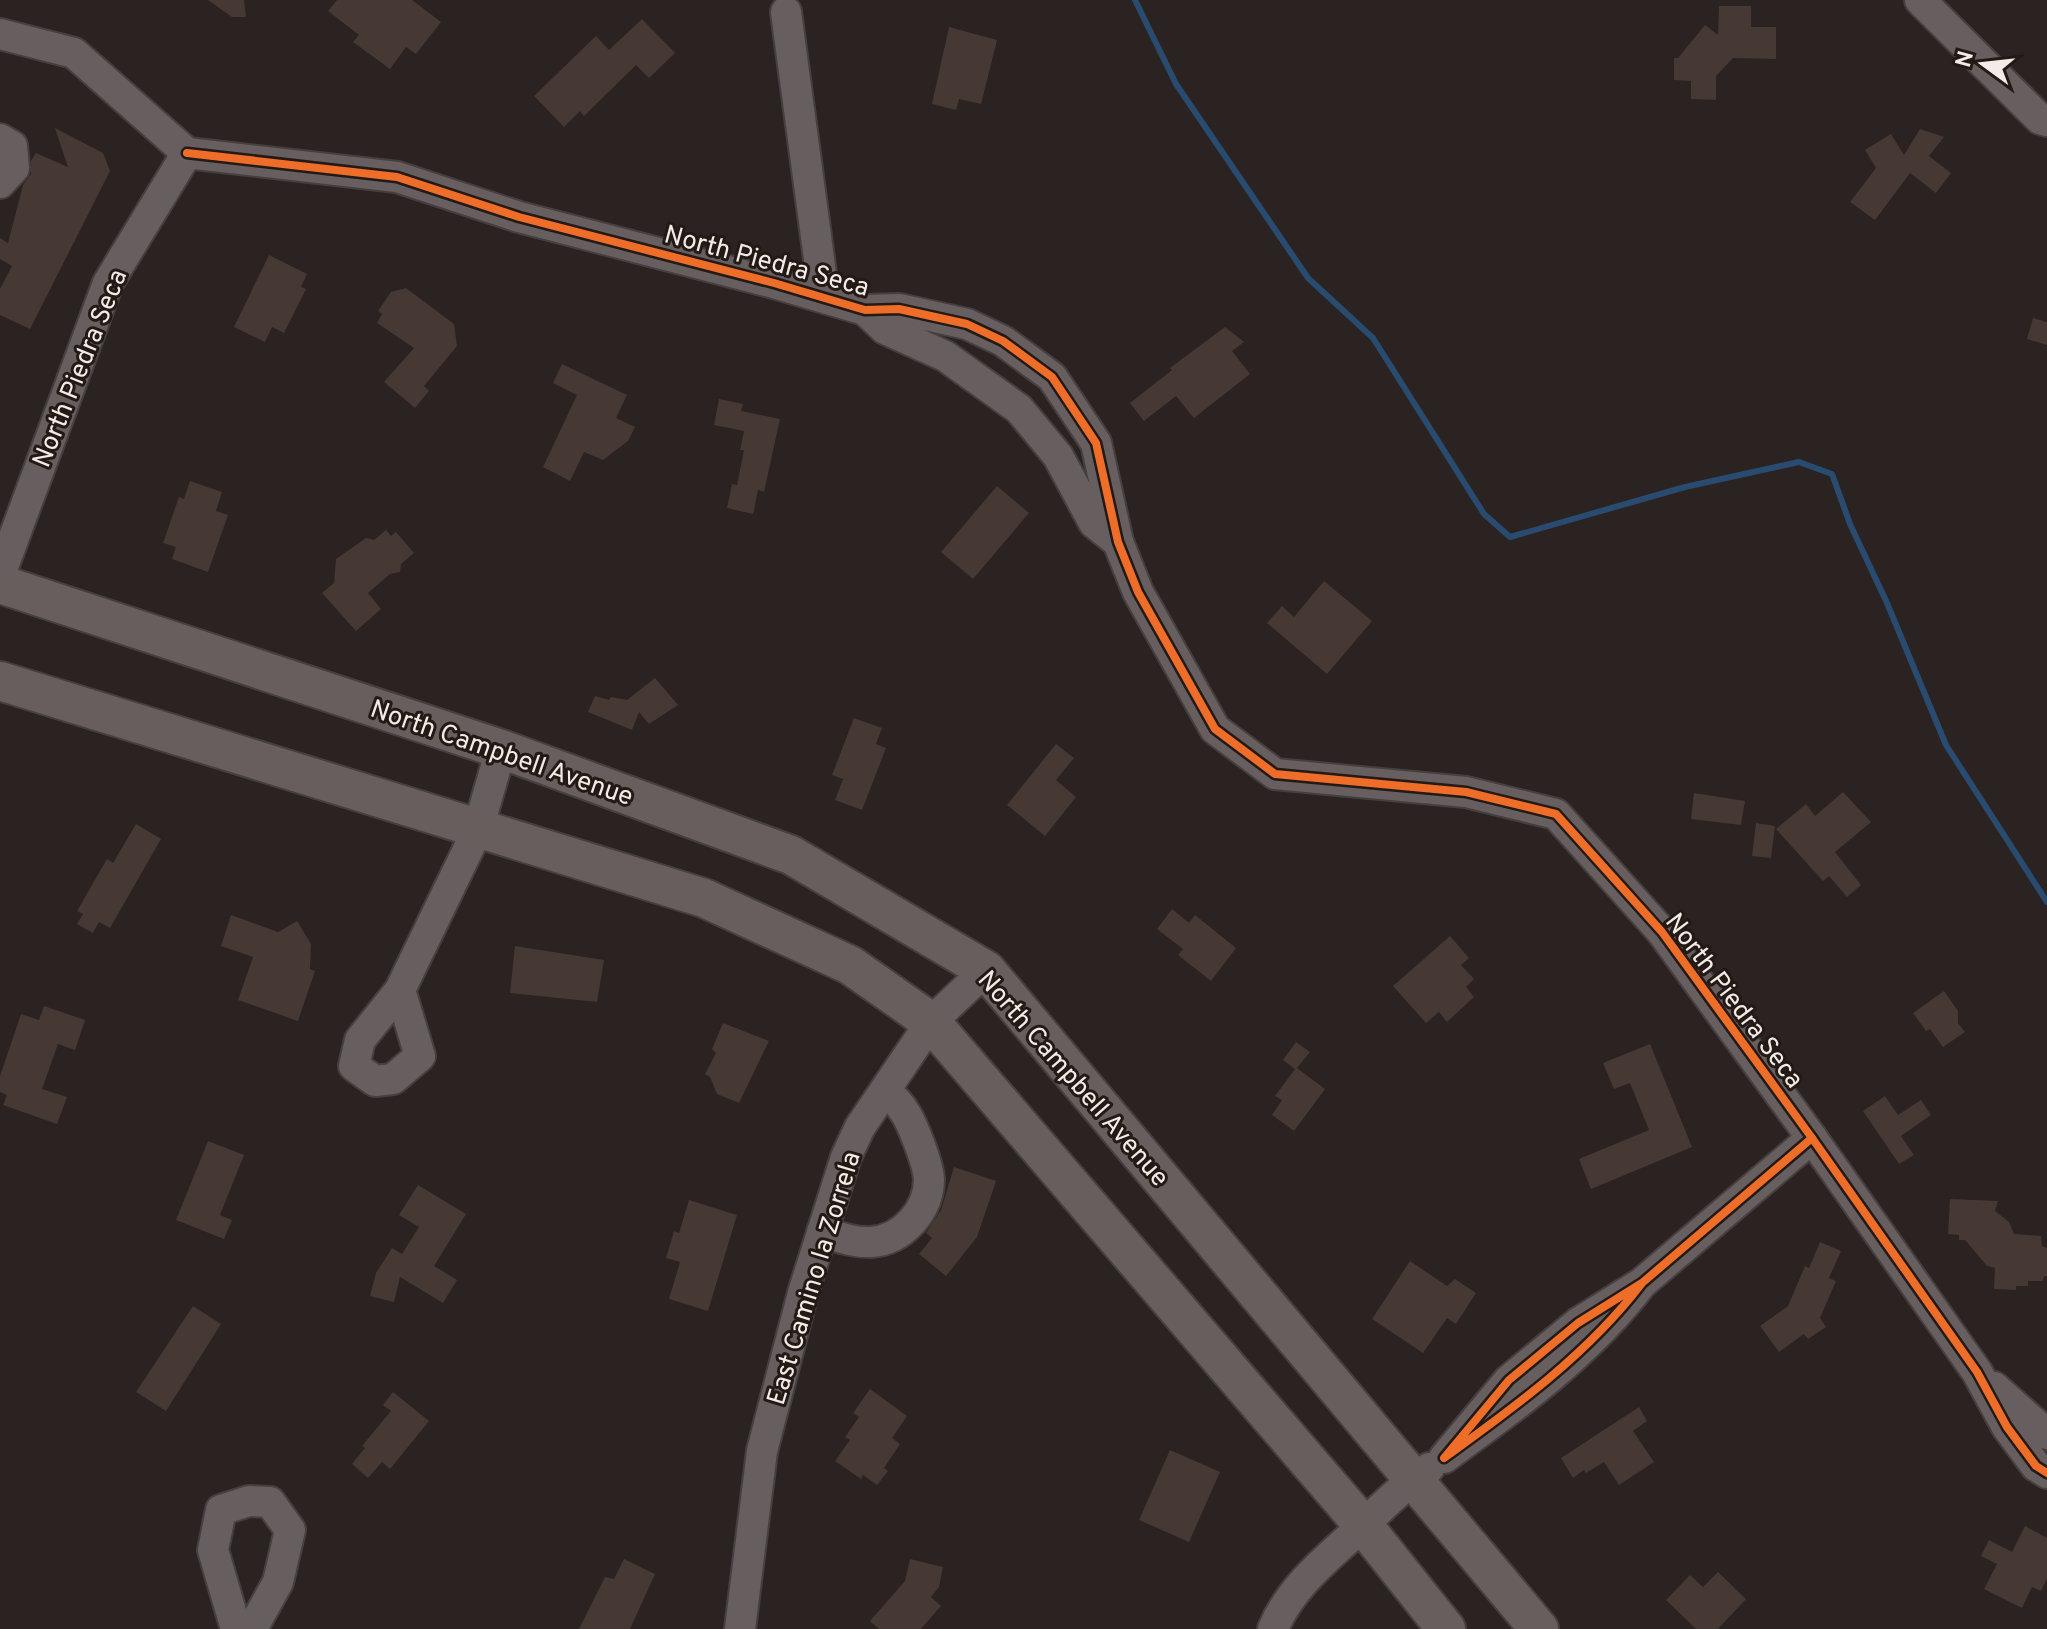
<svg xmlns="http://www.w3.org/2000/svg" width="2047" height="1629" viewBox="0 0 2047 1629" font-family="Overpass,sans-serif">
	<rect width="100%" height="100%" fill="#2a2322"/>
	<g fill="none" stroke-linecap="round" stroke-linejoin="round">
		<!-- stream -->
		<polyline stroke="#294b70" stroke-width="6" points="1135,0 1176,84 1308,278 1373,338 1484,514 1510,537 1685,487 1799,462 1832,474 1850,524 1887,603 1946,745 2047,902"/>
	</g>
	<!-- building -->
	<g fill="#463833">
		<polygon points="208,0 244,0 246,17 232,17"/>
		<polygon points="337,0 412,0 441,22 416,54 406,47 390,69 353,42 359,35 328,11"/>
		<polygon points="1719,6 1751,6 1751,27 1776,27 1776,59 1733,58 1716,76 1716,100 1691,99 1691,81 1674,80 1674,58 1678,58 1705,25 1718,35"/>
		<polygon points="642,19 675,53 649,78 636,65 584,116 580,111 564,127 534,96 596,36 609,50"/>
		<polygon points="949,27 997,40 981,104 959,99 956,110 932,104"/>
		<polygon points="55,128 103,153 110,171 30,329 0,315 0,289 12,266 0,259 0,238 8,243 23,185 31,174 31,161 36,153 68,167"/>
		<polygon points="1920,129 1944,137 1929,156 1951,173 1936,193 1910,173 1875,220 1850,202 1876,168 1865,150 1891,134 1904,155"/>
		<polygon points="269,255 307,274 301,287 306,289 284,333 272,327 265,342 234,327"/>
		<polygon points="406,288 454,324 457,346 424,386 429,391 415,408 384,382 414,348 377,323 382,314 378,311 391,292"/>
		<polygon points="2033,318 2047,322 2047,345 2027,339"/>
		<polygon points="1225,327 1244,342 1232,351 1250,374 1194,418 1176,396 1144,421 1130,403 1172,370 1170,368"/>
		<polygon points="562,364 627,395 616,418 635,427 628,441 603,460 584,452 570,481 543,467 577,395 553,383"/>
		<polygon points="719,399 743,404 741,411 780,419 764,492 758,490 753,514 727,508 732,484 737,485 744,450 740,450 744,431 714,425"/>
		<polygon points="190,481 222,492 216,511 228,515 208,572 172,559 176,547 163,543 179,497 184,499"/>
		<polygon points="997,486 1029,513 973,579 941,552"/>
		<polygon points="386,530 391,536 396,532 414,553 401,564 400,572 390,574 368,593 381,609 356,631 322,593 334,583 336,559 366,538 374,540"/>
		<polygon points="1324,581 1372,621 1327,674 1267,623 1282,606 1294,617"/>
		<polygon points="655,678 678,705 649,724 639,712 632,730 588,712 595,696 609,700 611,697 627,700"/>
		<polygon points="854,718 882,728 876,744 886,748 862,810 835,800 843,779 832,775"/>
		<polygon points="1056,744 1074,758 1056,780 1076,797 1045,836 1007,805"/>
		<polygon points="1843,792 1871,822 1835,852 1861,885 1847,897 1829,876 1823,881 1776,829 1806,804 1815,816"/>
		<polygon points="1694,793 1745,801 1741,825 1691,819"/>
		<polygon points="1756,823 1775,826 1771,858 1752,856"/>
		<polygon points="136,824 161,839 110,928 99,922 93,933 77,924 83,914 77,911 107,859 113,863"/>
		<polygon points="1172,909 1189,923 1195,915 1236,948 1211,981 1178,955 1183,949 1157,929"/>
		<polygon points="231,915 278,932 297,921 311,944 310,969 315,971 298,1021 238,1000 253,957 221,946"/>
		<polygon points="1450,936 1469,958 1461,965 1474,979 1466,987 1474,997 1447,1022 1439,1012 1426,1023 1393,986"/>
		<polygon points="515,946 604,960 597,1002 510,993"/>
		<polygon points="1944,991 1958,1011 1958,1023 1965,1032 1943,1047 1930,1029 1926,1031 1913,1013"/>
		<polygon points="44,1006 85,1020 75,1050 58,1044 42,1089 67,1097 57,1124 3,1105 7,1095 0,1092 0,1076 21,1014 39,1020"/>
		<polygon points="723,1023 769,1041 739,1103 717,1094 710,1077 705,1074 716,1053 712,1049"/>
		<polygon points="1296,1042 1310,1052 1297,1068 1325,1089 1294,1131 1272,1115 1282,1100 1275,1096 1295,1069 1283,1060"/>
		<polygon points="1650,1044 1692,1147 1591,1189 1579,1159 1649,1130 1630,1083 1614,1089 1603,1063"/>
		<polygon points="1885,1096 1898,1115 1921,1100 1931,1115 1901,1136 1914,1155 1899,1164 1863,1111"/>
		<polygon points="208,1141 244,1155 220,1215 232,1220 224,1239 176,1220"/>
		<polygon points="954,1167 996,1181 977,1237 946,1276 919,1254 932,1238 926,1233 941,1210"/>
		<polygon points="418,1185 466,1214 434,1266 457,1280 443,1303 400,1277 394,1302 370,1296 376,1273 392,1248 402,1254 419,1227 399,1215"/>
		<polygon points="1950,1199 1998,1201 1995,1211 2009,1222 2014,1234 2041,1236 2042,1246 2047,1248 2047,1276 2044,1276 2043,1281 2028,1281 2028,1286 2016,1286 2016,1290 1994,1289 1995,1268 1987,1266 1965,1240 1959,1240 1959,1235 1948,1234"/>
		<polygon points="689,1200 737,1215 708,1311 669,1299 680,1262 666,1258 674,1231 679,1233"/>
		<polygon points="1820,1242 1841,1251 1829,1278 1836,1281 1820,1318 1826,1327 1808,1339 1804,1334 1779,1352 1760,1326 1788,1306 1805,1266 1809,1268"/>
		<polygon points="1410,1261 1447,1286 1455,1279 1476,1293 1456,1324 1447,1318 1423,1353 1372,1319"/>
		<polygon points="193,1306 221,1324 166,1411 136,1392"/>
		<polygon points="870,1389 907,1416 892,1438 900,1444 884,1468 888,1471 877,1485 863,1475 861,1479 835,1461 850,1440 845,1437 859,1417 853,1413"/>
		<polygon points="393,1392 429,1421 390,1469 382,1462 368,1478 352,1464 365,1448 362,1446 391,1411 383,1405"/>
		<polygon points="1639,1407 1647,1421 1633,1431 1654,1462 1619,1485 1604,1462 1586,1473 1584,1470 1573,1478 1561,1458"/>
		<polygon points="1170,1450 1220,1472 1189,1542 1139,1520"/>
		<polygon points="2025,1526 2047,1538 2047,1579 2041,1591 2032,1587 2022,1608 1984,1589 1997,1564 1981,1556 1989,1540 2012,1552"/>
		<polygon points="624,1559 655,1574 630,1629 579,1629 605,1577 614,1579"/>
		<polygon points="910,1559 943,1567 939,1587 931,1597 941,1606 921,1629 879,1629 870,1621 905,1581"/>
		<polygon points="1718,1572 1746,1599 1718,1629 1696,1629 1666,1600 1690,1575 1703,1587"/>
	</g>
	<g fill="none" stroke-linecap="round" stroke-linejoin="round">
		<defs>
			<g id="minor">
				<polyline points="1920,0 2040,119 2047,121"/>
				<polyline points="786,12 824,296"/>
				<polyline points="0,34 74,53 187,153"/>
				<polyline points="0,139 12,146 14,168 0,183"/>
				<polyline points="187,153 397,177 519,217 774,283 865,310 899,309 967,324 1003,341 1052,377 1096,443 1118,542 1138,592 1215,729 1275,774 1466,792 1556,814 1662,932 1812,1138 1977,1372 2007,1427 2036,1466 2047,1473"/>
				<polyline points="865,310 885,329 945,356 1019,409 1058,456 1094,523 1118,542"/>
				<polyline points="0,575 108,283 187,153"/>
				<polyline points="400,990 420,1056 393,1079 375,1081 354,1066 360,1040 400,990 478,829 501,749"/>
				<path d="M822,1232C838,1237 855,1243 871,1242C903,1240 929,1210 929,1179C928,1166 923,1154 919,1143C911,1122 904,1105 885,1091"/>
				<path d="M1642,1283C1588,1354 1516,1406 1444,1458L1509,1380L1578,1323L1642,1283L1812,1138"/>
				<polyline points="1994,1387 2047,1434"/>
				<polyline points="236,1629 213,1550 221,1510 249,1501 270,1502 290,1530 278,1582 252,1629"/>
				<polyline points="740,1629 762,1451 803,1293 846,1157 860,1127 931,1022 986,970"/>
				<path d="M1273,1629C1290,1588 1326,1559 1358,1530C1381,1508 1403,1486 1429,1468"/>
			</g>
			<g id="major">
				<polyline points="0,584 501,749 791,855 986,970 1539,1629"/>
				<polyline points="0,681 704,898 850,965 931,1022 1363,1525 1446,1629"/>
			</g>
		</defs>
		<!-- minor casing -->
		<use href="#minor" stroke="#45403f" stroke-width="34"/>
		<!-- major casing -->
		<use href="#major" stroke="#45403f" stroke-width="42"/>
		<!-- minor -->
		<use href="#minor" stroke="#665e5f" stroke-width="30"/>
		<!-- major -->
		<use href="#major" stroke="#695e5e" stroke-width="38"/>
		<defs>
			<g id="cycleway">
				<polyline points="187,153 397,177 519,217 774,283 865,310 899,309 967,324 1003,341 1052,377 1096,443 1118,542 1138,592 1215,729 1275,774 1466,792 1556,814 1662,932 1812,1138 1977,1372 2007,1427 2036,1466 2047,1473"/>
				<path d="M1642,1283C1588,1354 1516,1406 1444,1458L1509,1380L1578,1323L1642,1283L1812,1138"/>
			</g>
		</defs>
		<!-- cycleway casing -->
		<use href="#cycleway" stroke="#231915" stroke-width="13"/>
		<!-- cycleway -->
		<use href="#cycleway" stroke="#ee6e29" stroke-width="8"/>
	</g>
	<g text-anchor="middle" stroke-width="6" stroke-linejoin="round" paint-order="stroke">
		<!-- street labels -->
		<g font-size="26" fill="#f3ebe8" stroke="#231915">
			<text transform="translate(767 260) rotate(15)" y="9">North Piedra Seca</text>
			<text transform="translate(79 368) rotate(-68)" y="9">North Piedra Seca</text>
			<text transform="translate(502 752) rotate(19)" y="9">North Campbell Avenue</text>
			<text transform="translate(1735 1000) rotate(53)" y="9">North Piedra Seca</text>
			<text transform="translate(1074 1078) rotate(49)" y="9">North Campbell Avenue</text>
			<text transform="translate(813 1278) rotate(-73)" y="9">East Camino la Zorrela</text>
		</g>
	</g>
	<!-- north arrow -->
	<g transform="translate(1983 64) rotate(285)" stroke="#231915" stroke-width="6" paint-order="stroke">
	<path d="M0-6L14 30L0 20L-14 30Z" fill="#f3ebe8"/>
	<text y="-12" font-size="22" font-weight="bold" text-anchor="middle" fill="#f3ebe8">N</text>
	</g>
</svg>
